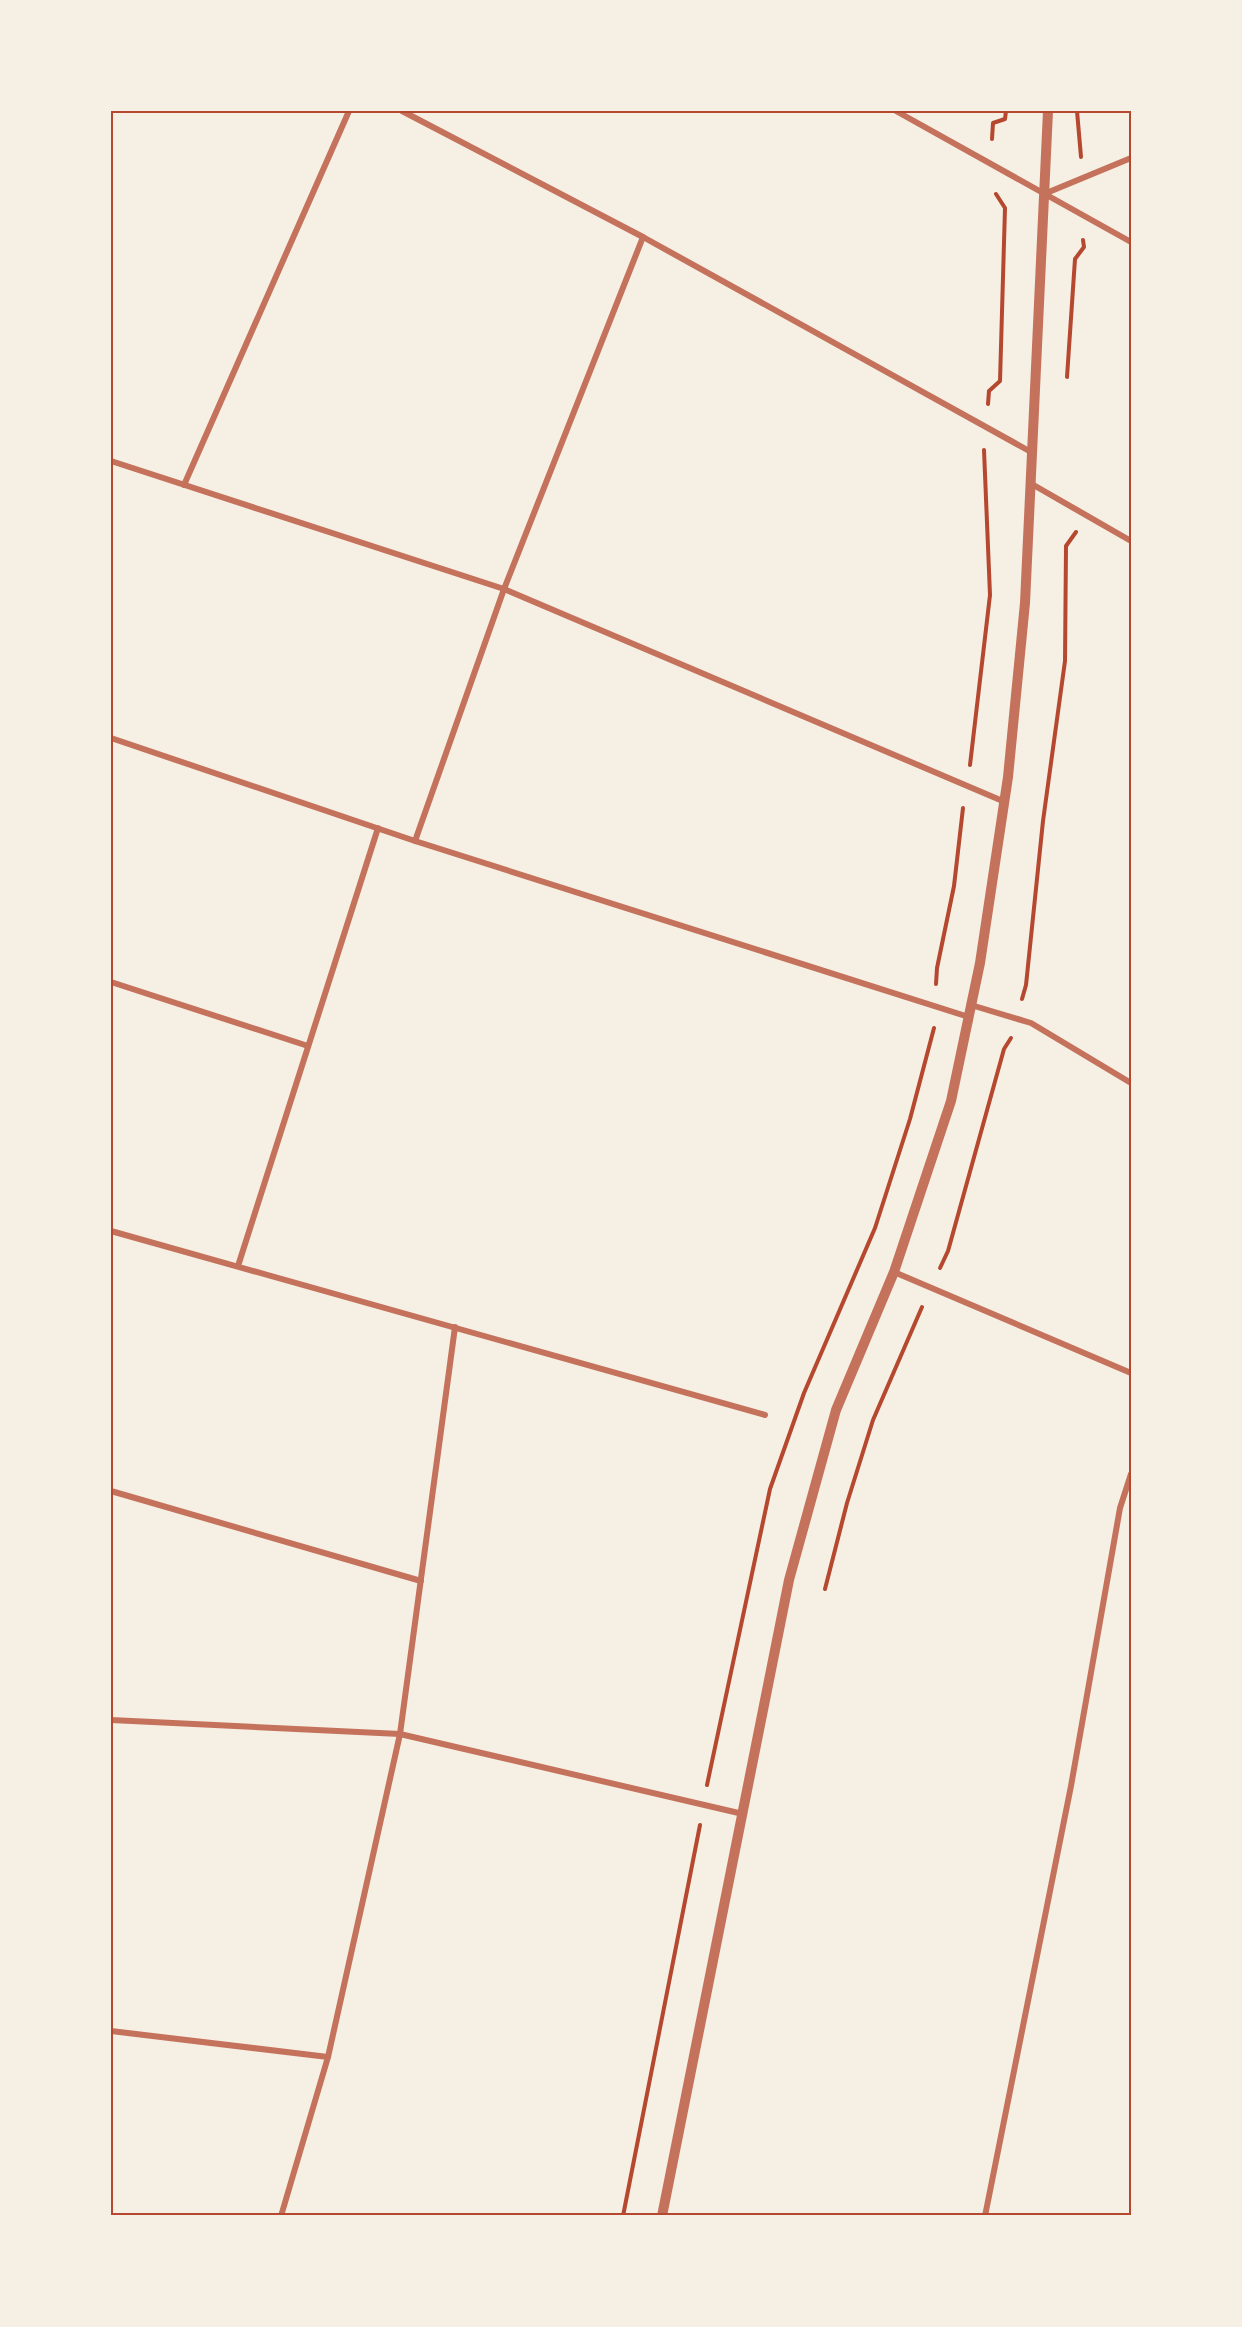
<svg xmlns="http://www.w3.org/2000/svg" width="1242" height="2327" viewBox="0 0 1242 2327" font-family="Barlow,sans-serif">
	<rect width="100%" height="100%" fill="#f6efe4"/>
	<g fill="none" stroke-linecap="round" stroke-linejoin="round">
		<!-- path -->
		<g stroke="#b5482f" stroke-width="4">
			<polyline points="1077,111 1081,157"/>
			<polyline points="992,139 993,123 1005,119 1006,111"/>
			<polyline points="1067,377 1075,259 1084,247 1083,240"/>
			<polyline points="988,404 989,391 1000,381 1005,208 996,194"/>
			<polyline points="970,765 990,595 984,450"/>
			<polyline points="936,984 937,968 954,886 963,808"/>
			<polyline points="1022,999 1026,985 1043,821 1065,661 1066,546 1076,532"/>
			<polyline points="940,1268 948,1251 1004,1049 1011,1038"/>
			<polyline points="825,1589 847,1503 873,1420 922,1307"/>
			<polyline points="707,1785 770,1489 804,1393 875,1228 910,1119 934,1028"/>
			<polyline points="623,2216 700,1825"/>
		</g>
		<!-- minor -->
		<g stroke="#c5725c" stroke-width="6">
			<polyline points="402,111 643,237 1031,452"/>
			<polyline points="896,111 1131,242"/>
			<polyline points="1044,194 1131,158"/>
			<polyline points="111,461 504,589 1005,802"/>
			<polyline points="1030,483 1131,541"/>
			<polyline points="184,485 349,111"/>
			<polyline points="111,738 415,841 969,1017"/>
			<polyline points="415,841 504,589 643,237"/>
			<polyline points="111,982 308,1046"/>
			<polyline points="971,1005 1031,1023 1131,1083"/>
			<polyline points="111,1231 765,1415"/>
			<polyline points="238,1266 378,828"/>
			<polyline points="894,1272 1131,1373"/>
			<polyline points="111,1491 421,1581"/>
			<polyline points="111,1720 400,1734 743,1814"/>
			<polyline points="111,2031 328,2057"/>
			<polyline points="281,2216 328,2057 400,1734 455,1327"/>
			<polyline points="985,2216 1071,1786 1120,1508 1131,1474"/>
		</g>
		<!-- tertiary -->
		<polyline stroke="#c5725c" stroke-width="10" points="662,2216 789,1580 836,1410 894,1272 951,1101 980,963 1008,777 1025,603 1048,111"/>
	</g>
	<!-- border -->
	<rect width="1242" height="2327" fill="none" stroke="#f6efe4" stroke-width="225"/>
	<rect x="112" y="112" width="1018" height="2102" fill="none" stroke="#b5482f" stroke-width="2"/>
</svg>
